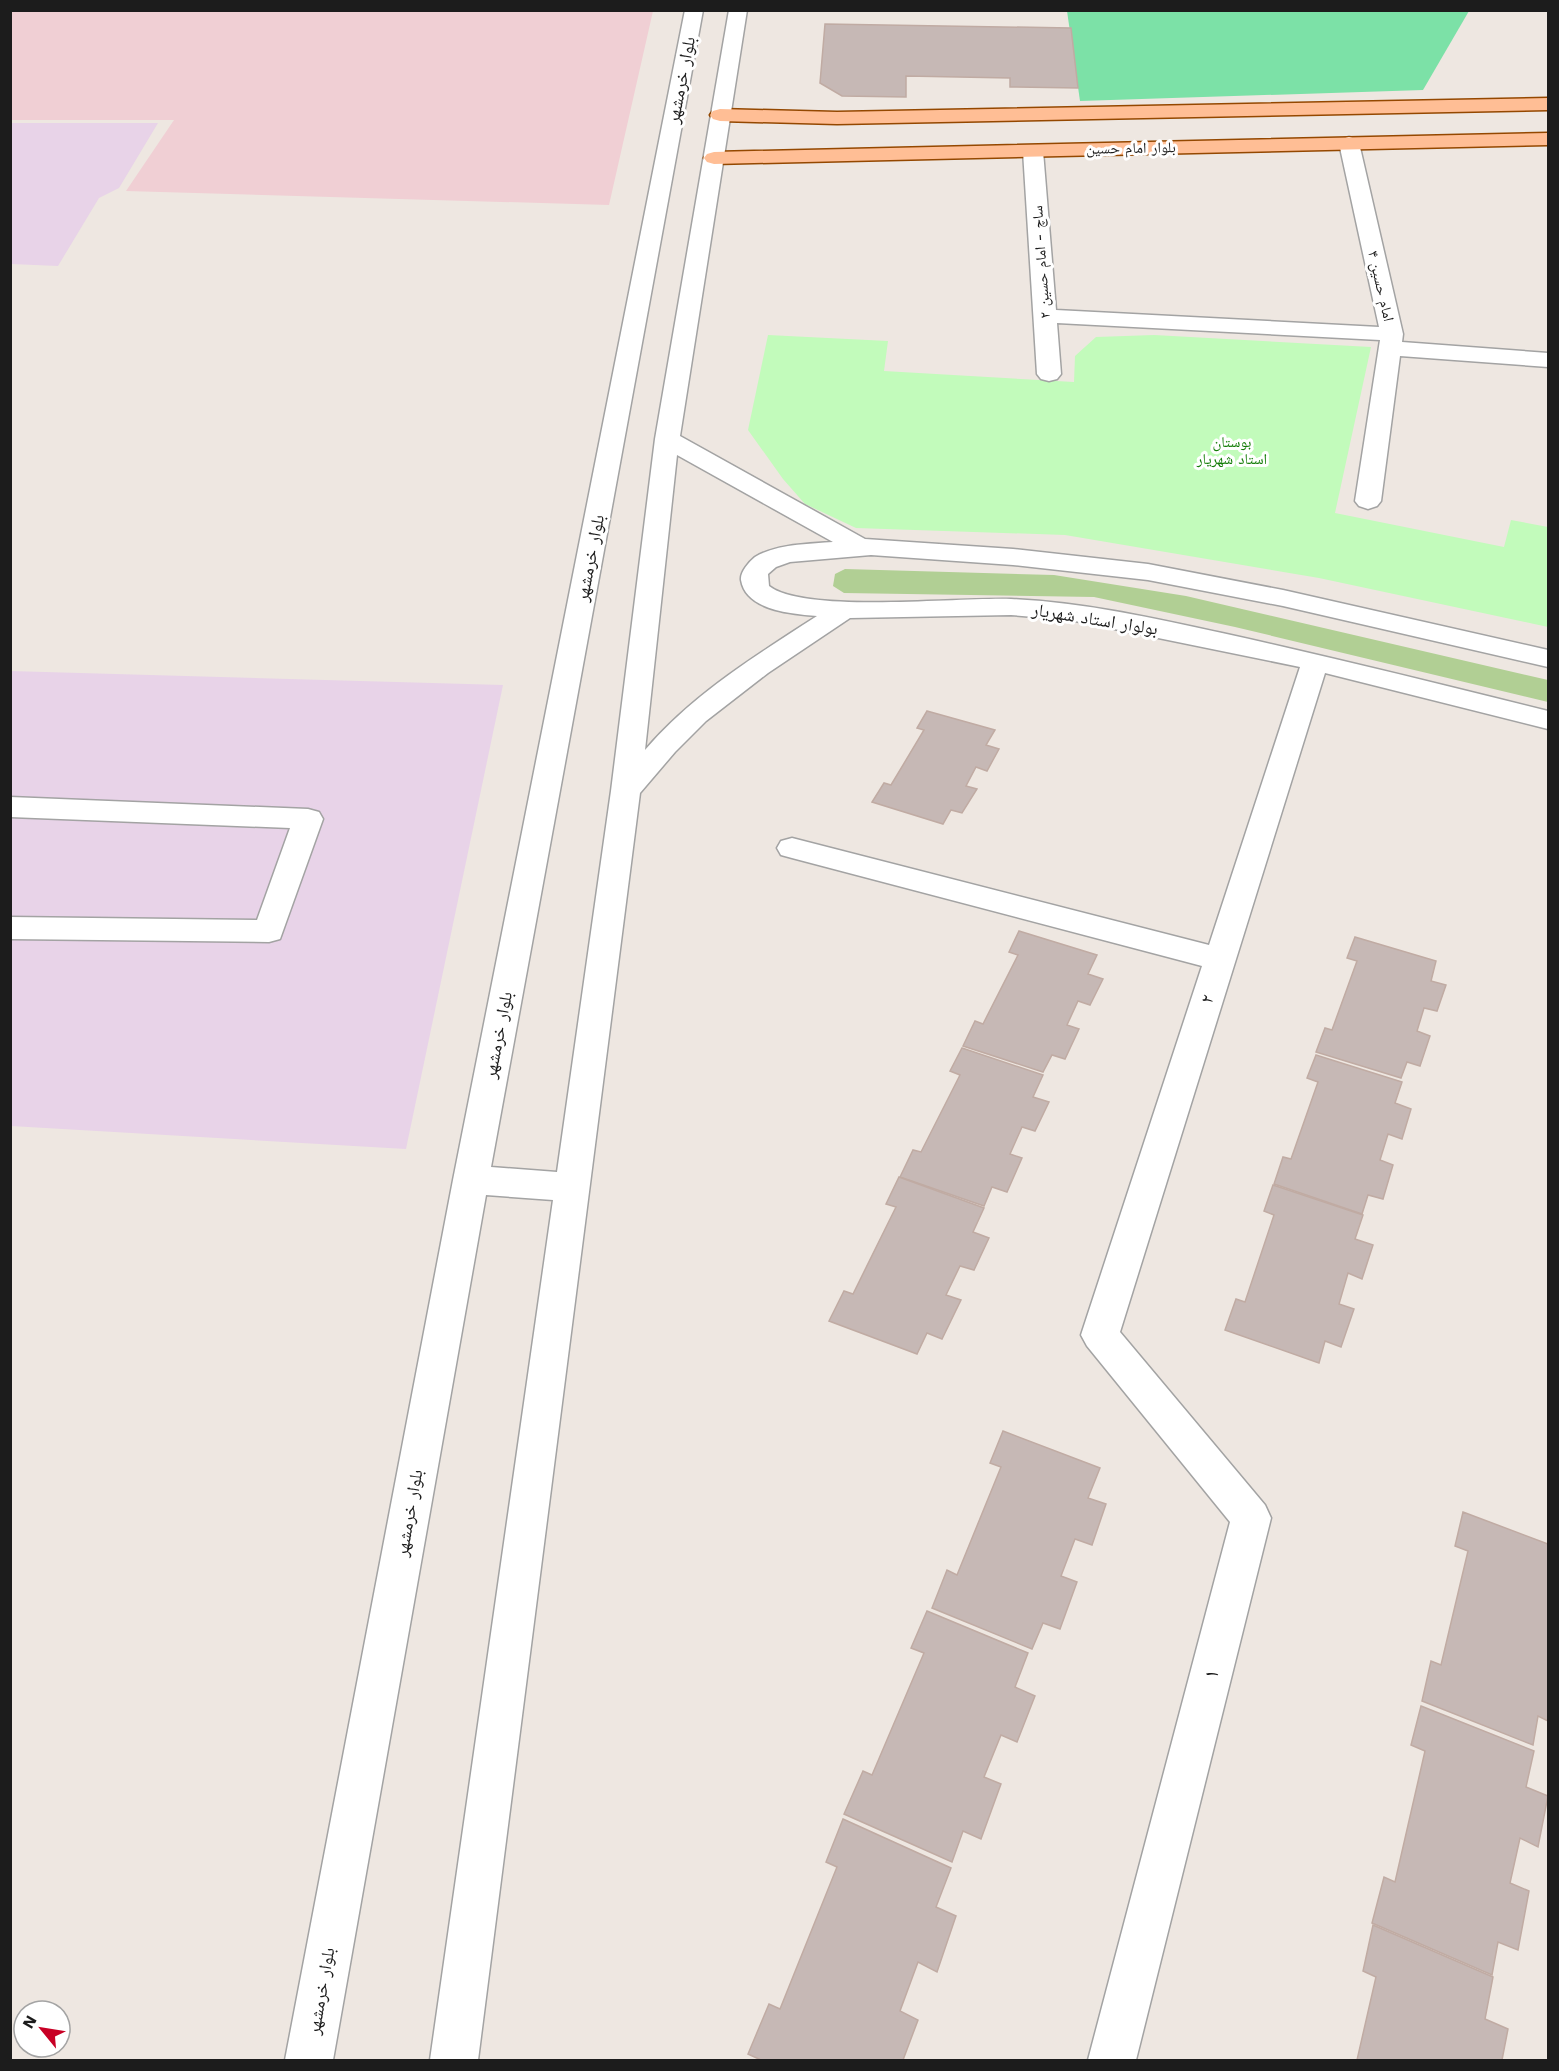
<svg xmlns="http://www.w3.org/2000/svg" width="1559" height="2071" viewBox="0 0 1559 2071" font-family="'Work Sans','Noto Naskh Arabic',sans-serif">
	<rect width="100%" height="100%" fill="#eee7e1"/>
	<!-- commercial -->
	<polygon fill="#f0cfd4" points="11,10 653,10 653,11 609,205 126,191 174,120 11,120"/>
	<!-- industrial -->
	<g fill="#e8d3e8">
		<polygon points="11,123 158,123 119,188 99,198 58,266 11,264"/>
		<polygon points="10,671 503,685 406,1149 11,1126"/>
	</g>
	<!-- forest -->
	<polygon fill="#b1cf94" points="845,569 1054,575 1186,596 1548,680 1548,702 1235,627 1094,597 844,593 833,586 835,574"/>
	<!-- park -->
	<polygon fill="#c2fbbb" points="768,335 888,341 884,371 1074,382 1075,356 1096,337 1154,335 1371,347 1335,513 1504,547 1511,520 1548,527 1548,627 1319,578 1065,535 856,528 805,504 783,479 748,430"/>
	<!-- pitch -->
	<polygon fill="#7ce1a7" points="1067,11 1469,11 1423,90 1080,101"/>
	<!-- building -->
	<g fill="#c6b8b5" stroke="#c0aba3" stroke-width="1.5">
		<polygon points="825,24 1071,28 1078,88 1010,87 1010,78 906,76 906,97 842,96 820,83"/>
		<polygon points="927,711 995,730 986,745 999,749 987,771 976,767 966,786 977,789 962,813 951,810 943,824 872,802 884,783 891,785 924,730 917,728"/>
		<polygon points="1019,931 1097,955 1088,974 1103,979 1090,1005 1078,1001 1067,1025 1079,1029 1065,1059 1052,1055 1043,1072 963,1046 975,1021 983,1024 1018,955 1009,952"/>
		<polygon points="1355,937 1436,961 1431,981 1446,985 1437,1011 1424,1008 1417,1031 1430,1036 1420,1066 1407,1062 1401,1078 1316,1052 1325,1028 1332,1030 1357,961 1347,958"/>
		<polygon points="962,1048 1043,1075 1033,1097 1049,1102 1035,1131 1022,1127 1010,1154 1022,1158 1007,1192 992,1187 984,1206 900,1177 913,1150 921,1152 960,1075 950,1071"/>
		<polygon points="1316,1055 1402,1082 1395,1103 1411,1109 1402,1139 1388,1134 1380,1160 1393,1165 1383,1199 1368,1195 1362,1214 1274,1184 1283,1157 1291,1159 1318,1082 1307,1078"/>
		<polygon points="899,1177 984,1208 973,1232 989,1238 974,1270 960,1266 946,1295 961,1300 942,1339 927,1333 917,1354 829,1321 844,1291 853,1294 896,1207 886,1204"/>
		<polygon points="1273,1185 1363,1215 1355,1239 1373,1245 1362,1279 1348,1273 1339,1304 1354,1309 1341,1347 1325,1341 1319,1363 1225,1330 1236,1299 1245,1302 1274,1215 1264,1211"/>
		<polygon points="1003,1431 1100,1468 1088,1498 1106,1504 1092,1545 1075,1539 1061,1576 1077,1582 1060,1629 1043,1623 1032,1649 932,1608 947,1570 957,1575 1001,1467 990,1463"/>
		<polygon points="1463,1512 1548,1544 1548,1721 1538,1716 1533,1745 1422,1701 1431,1661 1441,1665 1468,1551 1455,1546"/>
		<polygon points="927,1611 1028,1653 1015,1687 1035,1696 1017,1742 1001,1735 984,1777 1001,1784 981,1839 963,1831 952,1862 844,1814 863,1771 872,1775 924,1653 911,1648"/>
		<polygon points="1421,1706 1534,1751 1526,1787 1548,1796 1538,1847 1520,1838 1510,1883 1529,1891 1518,1950 1498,1942 1492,1975 1372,1923 1384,1877 1395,1882 1425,1751 1411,1745"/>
		<polygon points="843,1819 951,1868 936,1907 956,1916 937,1972 918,1962 900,2011 918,2020 903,2060 761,2060 748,2054 769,2004 780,2009 837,1867 826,1862"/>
		<polygon points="1373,1925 1493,1977 1485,2019 1508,2029 1502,2060 1357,2060 1376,1977 1363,1971"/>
	</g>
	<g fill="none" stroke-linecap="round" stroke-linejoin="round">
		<defs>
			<g id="minor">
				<path d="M685,10H703L491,1167L557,1172L611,791L655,439L729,10H747L680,436L865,539L1013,549L1148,564L1283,590L1548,650V667L1283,606L1148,580L1013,565L871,555L790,562L776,567L768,574L769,586C804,614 961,597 1011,599C1082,602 1153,618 1222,633C1331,657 1440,684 1548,711V729L1325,673L1120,1332L1265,1505L1271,1518L1136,2060H1088L1230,1522L1087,1346L1081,1335L1202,966L792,858L781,855L777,848L781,841L792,838L1209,945L1300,667L1070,620L1011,615L850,618L768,673L706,721L675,752L640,793L478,2060H430L553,1200L486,1195L333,2060H285L453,1180ZM677,455L833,542C809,544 776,544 755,557C749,562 740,572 741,580C746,611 793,614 817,616C757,655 693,694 645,750Z"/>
				<polygon points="1349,137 1356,139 1359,143 1403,334 1402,342 1548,353 1548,367 1400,356 1381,501 1377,506 1368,509 1359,506 1355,501 1380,340 1057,323 1061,374 1057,379 1049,381 1041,379 1037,374 1023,151 1026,147 1040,147 1043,151 1056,310 1379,327 1339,143 1342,139"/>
				<polygon points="10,797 308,809 319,812 323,819 280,939 269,942 10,939 10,917 257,920 290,828 10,817"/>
			</g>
			<g id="major">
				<polygon points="1548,98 1548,110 837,124 720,121 713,119 710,115 713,111 720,109 837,112"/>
				<polygon points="1548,133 1548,145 714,164 707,162 704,158 707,154 714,152"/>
			</g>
		</defs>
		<!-- minor casing -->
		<use href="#minor" stroke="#a3a3a3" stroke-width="3"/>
		<!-- major casing -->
		<use href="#major" stroke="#944800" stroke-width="3"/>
		<!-- minor -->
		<use href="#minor" fill="#fff" fill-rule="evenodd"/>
		<!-- major -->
		<use href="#major" fill="#ffbe95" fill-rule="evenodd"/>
	</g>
	<g text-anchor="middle" stroke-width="6" stroke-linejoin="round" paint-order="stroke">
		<!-- far-street labels -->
		<g font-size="15" fill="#1c1c1c" stroke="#fff">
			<text transform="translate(1131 148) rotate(-1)" y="5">بلوار امام حسین</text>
			<text transform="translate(1041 262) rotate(-94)" y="5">ساچ - امام حسین ۲</text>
			<text transform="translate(1381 286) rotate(77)" y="5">امام حسین ۴</text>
		</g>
		<!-- far-park labels -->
		<g font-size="15" fill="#137d07" stroke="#fff">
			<text x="1232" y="447">بوستان<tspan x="1232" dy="17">استاد شهریار</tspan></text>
		</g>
		<!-- street labels -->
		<g font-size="18" fill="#1c1c1c" stroke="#fff">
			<text transform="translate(681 80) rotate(-79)" y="6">بلوار خرمشهر</text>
			<text transform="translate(590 558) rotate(-79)" y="6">بلوار خرمشهر</text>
			<text transform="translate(1095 619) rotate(9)" y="6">بولوار استاد شهریار</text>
			<text transform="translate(1207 999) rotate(-72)" y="6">۲</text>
			<text transform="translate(498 1035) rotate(-79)" y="6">بلوار خرمشهر</text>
			<text transform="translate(409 1513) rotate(-80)" y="6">بلوار خرمشهر</text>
			<text transform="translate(321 1991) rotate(-80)" y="6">بلوار خرمشهر</text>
		</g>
		<!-- near-street labels -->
		<g font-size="21" fill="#1c1c1c" stroke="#fff">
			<text transform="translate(1211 1674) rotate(-76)" y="7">۱</text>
		</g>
	</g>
	<!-- border -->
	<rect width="1559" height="2071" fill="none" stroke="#1c1c1c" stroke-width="24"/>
	<!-- north arrow -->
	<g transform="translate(42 2029) rotate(300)"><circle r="28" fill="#ffffff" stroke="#a4a4a4" stroke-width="1.5"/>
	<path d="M0-4.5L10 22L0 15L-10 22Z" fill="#c80025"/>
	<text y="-9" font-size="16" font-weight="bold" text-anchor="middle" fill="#1c1c1c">N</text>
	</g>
</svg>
